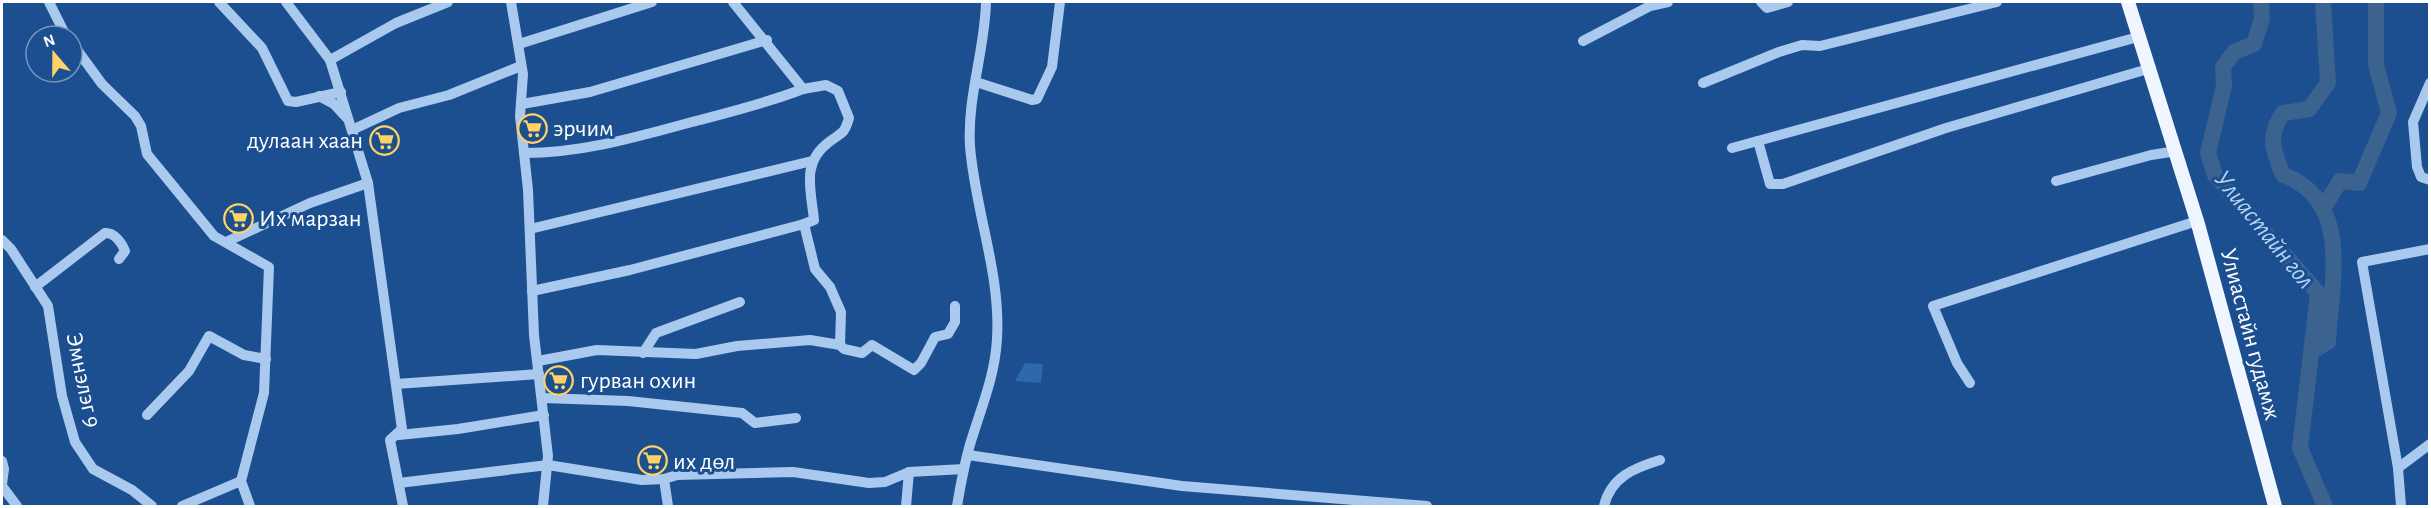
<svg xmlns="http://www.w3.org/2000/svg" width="2431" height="508" viewBox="0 0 2431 508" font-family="'Alegreya Sans',sans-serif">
	<rect width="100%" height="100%" fill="#1b4f8f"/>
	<!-- green -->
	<polygon fill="#2e69ad" points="1025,363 1043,364 1041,383 1015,381"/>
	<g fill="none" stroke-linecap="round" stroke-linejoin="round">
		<!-- river -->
		<g stroke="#3c6290" stroke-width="16">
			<polyline points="2261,2 2262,19 2254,44 2234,52 2223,67 2224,86 2208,153 2215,175 2318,293 2300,448 2325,506"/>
			<polyline points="2324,207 2340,181 2359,183 2389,113 2376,65 2376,2"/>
			<path d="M2313,351L2328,342C2331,284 2353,200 2283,175C2273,151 2267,136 2283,113L2309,109L2328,83L2323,2"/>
		</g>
		<!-- minor -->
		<g stroke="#a9c9ee" stroke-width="10">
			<polyline points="49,2 66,36"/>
			<polyline points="219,2 262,48 288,101 296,102 341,92"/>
			<polyline points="286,2 330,60 368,183 402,429 390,440 403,506"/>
			<polyline points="511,2 523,74 520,116 528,190 534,335 548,456 543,506"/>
			<polyline points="1761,2 1767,8 1788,2"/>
			<polyline points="1583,41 1650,6 1668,2"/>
			<polyline points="72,43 102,84 135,116 141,126 147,154 214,236 269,267 264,393 241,481 250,506"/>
			<polyline points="519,44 652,2"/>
			<polyline points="330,60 396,23 448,2"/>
			<polyline points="976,82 1032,100 1037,99 1052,67 1060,2"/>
			<polyline points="1703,83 1779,52 1802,45 1820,46 1997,2"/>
			<polyline points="2430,83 2413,122 2417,167 2421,177 2430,180"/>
			<polyline points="319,96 334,104 346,117"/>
			<polyline points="522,104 590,92 767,40"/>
			<polyline points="352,130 399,108 449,95 521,66"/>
			<polyline points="1758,141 1770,184 1783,184 1946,128 2148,69"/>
			<polyline points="1732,148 2138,37"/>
			<path d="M524,153C582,153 637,137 692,122C730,112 767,103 803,89"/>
			<polyline points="2056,181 2151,155 2177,151"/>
			<polyline points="530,229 812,161"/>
			<polyline points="2,240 11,249 48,306 62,396 75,442 93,469 132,490 152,506"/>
			<polyline points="226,242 310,203 368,183"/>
			<path d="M35,287L105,233C114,232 122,243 125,251L119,259"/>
			<polyline points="532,291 630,270 804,224"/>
			<polyline points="840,345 844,349 862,353 872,345 914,370 921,363 935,337 948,334 955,322 955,306"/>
			<polyline points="643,353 656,333 740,302"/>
			<path d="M538,361L597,350L696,354L737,346L810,340L840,345L841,312L830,287L815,269L804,224L814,220C811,189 801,163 829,142C842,132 844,135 849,118L838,91L826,85L803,89L733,2"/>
			<polyline points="1970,383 1957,363 1933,306 2197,221"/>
			<polyline points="396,384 539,374"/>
			<polyline points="543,398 628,401 742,413 755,423 796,418"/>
			<polyline points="147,415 189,371 209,336 244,355 266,359"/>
			<polyline points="399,435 458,429 544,415"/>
			<polyline points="968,455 1182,486 1427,506"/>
			<polyline points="2,461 4,469 2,484"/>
			<polyline points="2398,468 2430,444"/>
			<polyline points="664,479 668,506"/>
			<polyline points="399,483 548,465 642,480 664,479 677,475 793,472 869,483 885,482 909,472 964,469"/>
			<polyline points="2,486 17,506"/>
			<polyline points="182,506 241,481"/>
			<polyline points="906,506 909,472"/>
			<path d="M957,506C961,483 965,458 973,435C983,403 995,374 997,339C1001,273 975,211 970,146C967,97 985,50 986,2"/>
			<path d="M1604,506C1611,477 1634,468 1660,460"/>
			<polyline points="2401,506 2398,468 2362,262 2430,249"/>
		</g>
		<!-- major -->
		<polyline stroke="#f0f6ff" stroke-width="14" points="2128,2 2198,224 2275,506"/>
	</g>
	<!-- icons -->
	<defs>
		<symbol id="supermarket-ring" viewBox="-11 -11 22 22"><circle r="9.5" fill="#1b4f8f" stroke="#ffd166" stroke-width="1.5"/><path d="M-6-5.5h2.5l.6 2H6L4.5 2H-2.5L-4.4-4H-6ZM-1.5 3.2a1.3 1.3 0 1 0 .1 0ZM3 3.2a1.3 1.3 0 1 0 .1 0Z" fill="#ffd166"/></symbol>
	</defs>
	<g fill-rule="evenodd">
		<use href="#supermarket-ring" x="516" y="112" width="33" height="33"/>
		<use href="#supermarket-ring" x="368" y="124" width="33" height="33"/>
		<use href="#supermarket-ring" x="222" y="202" width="33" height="33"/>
		<use href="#supermarket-ring" x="542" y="364" width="33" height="33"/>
		<use href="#supermarket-ring" x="636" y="444" width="33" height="33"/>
	</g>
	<g text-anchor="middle" stroke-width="6" stroke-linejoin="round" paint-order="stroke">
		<!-- poi labels -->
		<g font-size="24" fill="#fff" stroke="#1b4f8f" text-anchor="start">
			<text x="553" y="136">эрчим</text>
			<text x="363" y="148" text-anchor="end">дулаан хаан</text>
			<text x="259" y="226">Их марзан</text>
			<text x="580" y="388">гурван охин</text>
			<text x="673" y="469">их дөл</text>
		</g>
		<!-- street labels -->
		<g font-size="24" fill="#fff" stroke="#1b4f8f">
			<text transform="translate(2251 334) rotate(75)" y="8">Улиастайн гудамж</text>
			<text transform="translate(84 380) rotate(78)" y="8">Эмнэлэг 9</text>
		</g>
		<!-- water labels -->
		<g font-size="26" font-style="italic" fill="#b5d3f5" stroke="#1b4f8f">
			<text transform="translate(2265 229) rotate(51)" y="9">Улиастайн гол</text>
		</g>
	</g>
	<!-- border -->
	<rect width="2431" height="508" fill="none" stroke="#ffffff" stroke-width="6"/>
	<!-- north arrow -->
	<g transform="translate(54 54) rotate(340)"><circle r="28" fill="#1b4f8f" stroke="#7695bc" stroke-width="1.5"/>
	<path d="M0-4.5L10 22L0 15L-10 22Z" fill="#ffd166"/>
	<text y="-9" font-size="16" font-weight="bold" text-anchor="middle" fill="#ffffff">N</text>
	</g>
</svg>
